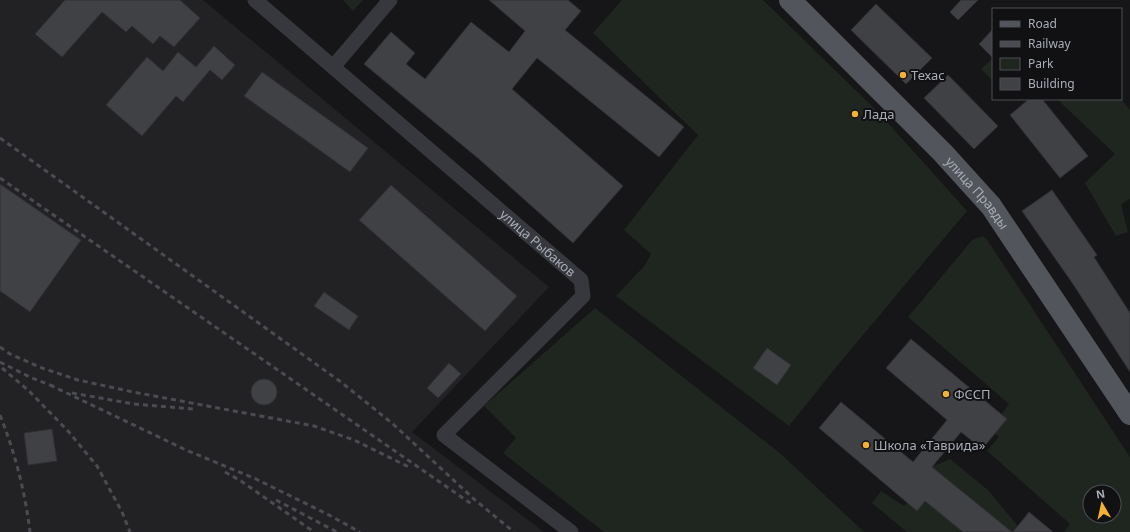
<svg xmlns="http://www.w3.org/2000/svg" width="1130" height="532" viewBox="0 0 1130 532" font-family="'Noto Sans',sans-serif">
	<rect width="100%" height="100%" fill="#161618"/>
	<!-- built -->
	<polygon fill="#222225" points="0,0 203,0 549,287 412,432 544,532 0,532"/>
	<!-- green -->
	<g fill="#1e261f" fill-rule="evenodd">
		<polygon points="343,0 363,0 353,11"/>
		<polygon points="622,0 763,0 879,113 967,211 837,366 789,426 616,296 645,265 651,254 624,230 698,135 593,33"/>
		<polygon points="993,58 993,81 981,69"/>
		<polygon points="1057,99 1121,99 1130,110 1130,199 1121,204 1128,232 1116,236 1085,183 1115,154"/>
		<path d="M983,236L988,241L1130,457V532H1064L1070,524L987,451L999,437L990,429L1009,404L908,317L972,240ZM1090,492H1114V516H1090Z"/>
		<polygon points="595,308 781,454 864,532 604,532 503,453 516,438 484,406"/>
		<polygon points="950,459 988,490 1023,532 907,532 872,503 881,491 904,506 913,498 927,469"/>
	</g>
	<!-- building -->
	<g fill="#404145" stroke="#303034">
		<polygon points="65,0 180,0 200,18 174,47 160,36 153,44 132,26 126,32 102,12 62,57 35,34"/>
		<polygon points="489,0 568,0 581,11 565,30 684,127 659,157 537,58 512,89 623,186 573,243 479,159 364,64 391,32 415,53 406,64 425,79 471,22 509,52 525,31"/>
		<polygon points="961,0 978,0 958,20 950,12"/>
		<polygon points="876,4 932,58 906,84 851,30"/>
		<polygon points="993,29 993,58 979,44"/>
		<polygon points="214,46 235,65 222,80 210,70 183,102 176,96 142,136 106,105 147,57 163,71 178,52 196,67"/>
		<polygon points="262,72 368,148 350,172 244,96"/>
		<polygon points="948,75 998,126 974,149 924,98"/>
		<polygon points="1029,99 1042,99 1088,156 1060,178 1010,115"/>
		<polygon points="0,184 81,240 30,312 0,291"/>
		<polygon points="391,185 517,296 485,331 359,220"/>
		<polygon points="1052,190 1097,255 1094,257 1130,313 1130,372 1073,284 1022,211"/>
		<polygon points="324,292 358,316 349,330 314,306"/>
		<polygon points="911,339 1007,419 982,449 961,432 932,467 1012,532 963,532 925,501 917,511 819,428 841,402 913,462 947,420 886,368"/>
		<polygon points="767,348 791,365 777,385 753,368"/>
		<polygon points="449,363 461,374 438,398 427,388"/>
		<circle cx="264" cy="392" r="13"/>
		<polygon points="52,429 57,461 28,465 24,433"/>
		<polygon points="1029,512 1053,532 1013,532"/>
	</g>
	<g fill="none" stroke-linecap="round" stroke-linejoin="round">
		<!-- street -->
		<g stroke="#37383d" stroke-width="15">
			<polyline points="255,0 333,67"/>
			<path id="s1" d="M390,0L333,67L581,280L583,296L444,435L571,532"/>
		</g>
		<!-- primary -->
		<path stroke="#53555c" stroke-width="22" id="s2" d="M790,0L943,153L991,206L1130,414"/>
		<!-- rail -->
		<g stroke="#4a4c52" stroke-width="3" stroke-dasharray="5 4" stroke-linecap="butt">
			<polyline points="0,138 341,382 393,424 475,500 514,532"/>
			<polyline points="0,178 473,505"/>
			<polyline points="0,347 10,354 42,368 78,380 133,392 314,426 354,440 411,468"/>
			<polyline points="0,362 32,378 55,387"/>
			<polyline points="2,368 29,391 68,431 97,466 122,512 130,532"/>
			<polyline points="50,385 186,450 256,479 327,514 360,532"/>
			<polyline points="72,393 134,404 193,409"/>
			<path d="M0,415C15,453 25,491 30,532"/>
			<polyline points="225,472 241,481 314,532"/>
			<polyline points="276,500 337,532"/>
		</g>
	</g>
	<!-- markers -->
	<g fill="#f2b134" stroke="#111113" stroke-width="1.5">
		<circle cx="903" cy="75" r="4"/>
		<circle cx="855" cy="114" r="4"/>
		<circle cx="946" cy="394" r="4"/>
		<circle cx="866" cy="445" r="4"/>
	</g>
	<g text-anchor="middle" stroke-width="4" stroke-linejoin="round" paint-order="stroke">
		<!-- poi labels -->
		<g font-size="13" fill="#a8adb8" stroke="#111113" text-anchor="start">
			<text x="911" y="80">Техас</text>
			<text x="863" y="119">Лада</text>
			<text x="954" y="399">ФССП</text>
			<text x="874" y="450">Школа «Таврида»</text>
		</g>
		<!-- street labels -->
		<g font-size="13" fill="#a8adb8" stroke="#111113">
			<text dy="5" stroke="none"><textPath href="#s2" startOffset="269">улица Правды</textPath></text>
			<text dy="5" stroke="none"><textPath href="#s1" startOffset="358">улица Рыбаков</textPath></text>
		</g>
	</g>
	<!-- legend -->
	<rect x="992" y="8" width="130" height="92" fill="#111113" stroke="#4d4f55"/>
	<rect x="1000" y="21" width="20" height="6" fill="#53555c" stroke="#4d4f55"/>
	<text x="1028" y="28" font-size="12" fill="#a8adb8">Road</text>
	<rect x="1000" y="41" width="20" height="6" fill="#4a4c52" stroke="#4d4f55"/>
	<text x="1028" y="48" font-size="12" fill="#a8adb8">Railway</text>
	<rect x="1000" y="58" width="20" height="12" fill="#1e261f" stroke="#4d4f55"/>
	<text x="1028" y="68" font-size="12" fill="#a8adb8">Park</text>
	<rect x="1000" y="78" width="20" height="12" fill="#404145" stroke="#4d4f55"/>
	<text x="1028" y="88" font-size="12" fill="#a8adb8">Building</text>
	<!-- north arrow -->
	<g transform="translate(1102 504) rotate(351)"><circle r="19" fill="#111113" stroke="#4d4f55"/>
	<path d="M0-3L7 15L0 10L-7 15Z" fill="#f2b134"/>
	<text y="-6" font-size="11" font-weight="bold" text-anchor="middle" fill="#a8adb8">N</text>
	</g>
</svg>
